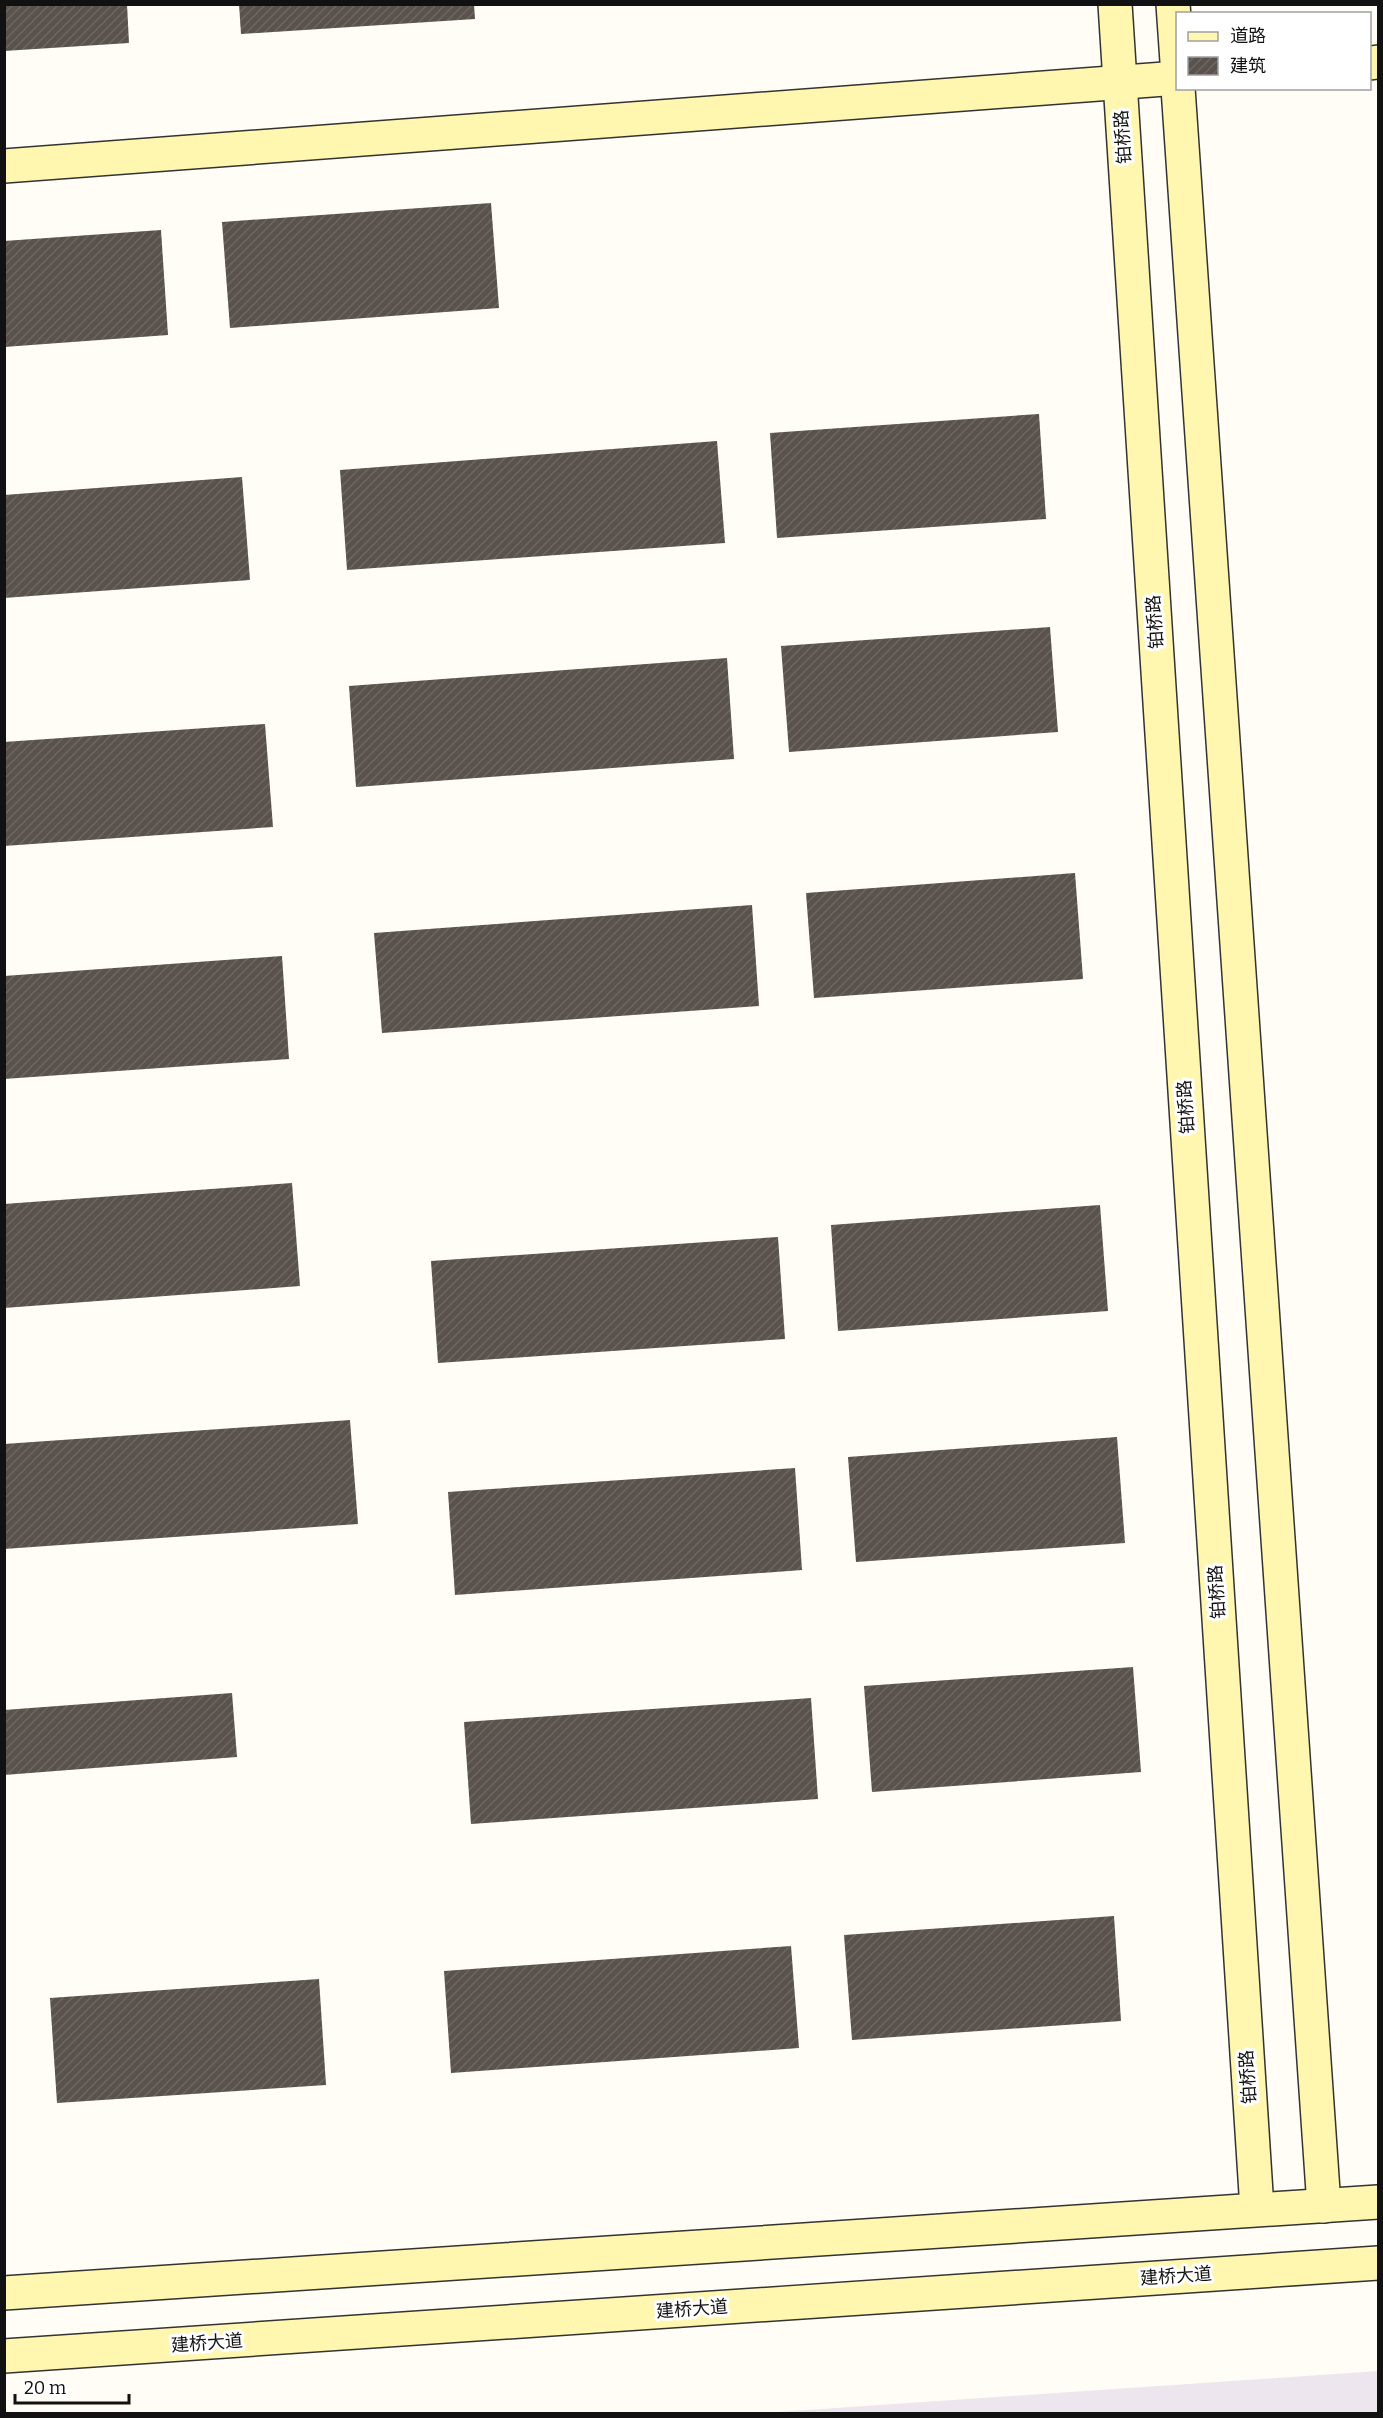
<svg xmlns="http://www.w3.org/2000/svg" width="1383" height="2418" viewBox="0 0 1383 2418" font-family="Bitter,'Noto Sans SC',serif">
	<defs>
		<pattern id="building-hatch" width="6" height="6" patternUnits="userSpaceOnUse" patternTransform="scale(1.5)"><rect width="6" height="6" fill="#5a524d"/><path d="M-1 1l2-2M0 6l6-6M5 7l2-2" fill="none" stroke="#6d6662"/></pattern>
	</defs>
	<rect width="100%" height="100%" fill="#fffdf5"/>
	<!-- industrial -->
	<polygon fill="#eee6ef" points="1378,2371 1378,2413 763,2413"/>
	<!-- building -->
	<g fill="url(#building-hatch)">
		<polygon points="4,4 127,4 129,43 4,51"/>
		<polygon points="239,4 474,4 475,19 241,34"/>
		<polygon points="491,203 499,308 230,328 222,222"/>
		<polygon points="161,230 168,335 4,347 4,241"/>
		<polygon points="1039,414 1046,519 777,538 770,433"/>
		<polygon points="717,441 725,543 347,570 340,470"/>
		<polygon points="242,477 250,580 4,598 4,495"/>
		<polygon points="1050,627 1058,732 789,752 781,646"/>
		<polygon points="727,658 734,759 356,787 349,686"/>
		<polygon points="265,724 273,827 4,846 4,742"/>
		<polygon points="1075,873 1083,979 814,998 806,893"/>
		<polygon points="752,905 759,1006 382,1033 374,933"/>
		<polygon points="282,956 289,1059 4,1079 4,976"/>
		<polygon points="292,1183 300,1286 4,1308 4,1204"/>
		<polygon points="1100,1205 1108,1311 838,1331 831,1225"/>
		<polygon points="778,1237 785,1339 438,1363 431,1261"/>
		<polygon points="350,1420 358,1524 4,1549 4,1444"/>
		<polygon points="1117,1437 1125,1543 856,1562 848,1457"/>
		<polygon points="795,1468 802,1570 455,1595 448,1492"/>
		<polygon points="1133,1667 1141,1772 872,1792 864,1686"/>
		<polygon points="232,1693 237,1757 4,1775 4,1710"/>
		<polygon points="811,1698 818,1799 471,1824 464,1722"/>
		<polygon points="1114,1916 1121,2021 852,2040 844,1935"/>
		<polygon points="791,1946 799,2048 451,2073 444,1971"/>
		<polygon points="319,1979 326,2085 57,2103 50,1998"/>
	</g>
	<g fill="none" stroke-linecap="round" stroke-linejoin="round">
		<defs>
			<g id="secondary">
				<polyline points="1115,4 1257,2209"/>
				<polyline points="1173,4 1178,76"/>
				<polyline points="1370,63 1378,62"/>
				<polyline points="1178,88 1324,2206"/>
				<polyline points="4,166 1178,78"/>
				<polyline points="4,2293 1378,2202"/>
				<polyline points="4,2356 1378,2263"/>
			</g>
		</defs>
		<!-- secondary casing -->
		<use href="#secondary" stroke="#333" stroke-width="36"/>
		<!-- secondary -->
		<use href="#secondary" stroke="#fff6b0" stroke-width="33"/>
	</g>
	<g text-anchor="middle" stroke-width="6" stroke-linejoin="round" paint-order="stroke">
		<!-- street labels -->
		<g font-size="18" fill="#111" stroke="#fff">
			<text transform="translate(1123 137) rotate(-94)" y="6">铂桥路</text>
			<text transform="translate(1155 622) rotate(-94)" y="6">铂桥路</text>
			<text transform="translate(1186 1107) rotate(-94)" y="6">铂桥路</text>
			<text transform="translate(1217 1592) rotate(-94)" y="6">铂桥路</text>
			<text transform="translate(1248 2077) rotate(-94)" y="6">铂桥路</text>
			<text transform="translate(1176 2276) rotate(-4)" y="6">建桥大道</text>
			<text transform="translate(692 2309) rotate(-4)" y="6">建桥大道</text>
			<text transform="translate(207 2343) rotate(-4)" y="6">建桥大道</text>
		</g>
	</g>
	<!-- border -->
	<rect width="1383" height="2418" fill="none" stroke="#111111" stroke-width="12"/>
	<!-- legend -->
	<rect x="1176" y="12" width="195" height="78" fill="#ffffff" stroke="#a0a0a0" stroke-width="1.5"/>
	<rect x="1188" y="32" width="30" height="9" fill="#fff6b0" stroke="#a0a0a0" stroke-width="1.5"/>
	<text x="1230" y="42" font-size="18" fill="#111111">道路</text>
	<rect x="1188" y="57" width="30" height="18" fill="url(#building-hatch)" stroke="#a0a0a0" stroke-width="1.5"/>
	<text x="1230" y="72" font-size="18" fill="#111111">建筑</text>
	<!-- scale -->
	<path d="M15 2394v9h114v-9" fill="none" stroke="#111111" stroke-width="3"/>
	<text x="24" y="2394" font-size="18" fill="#111111" stroke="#ffffff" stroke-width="4.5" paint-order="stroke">20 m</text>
</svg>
